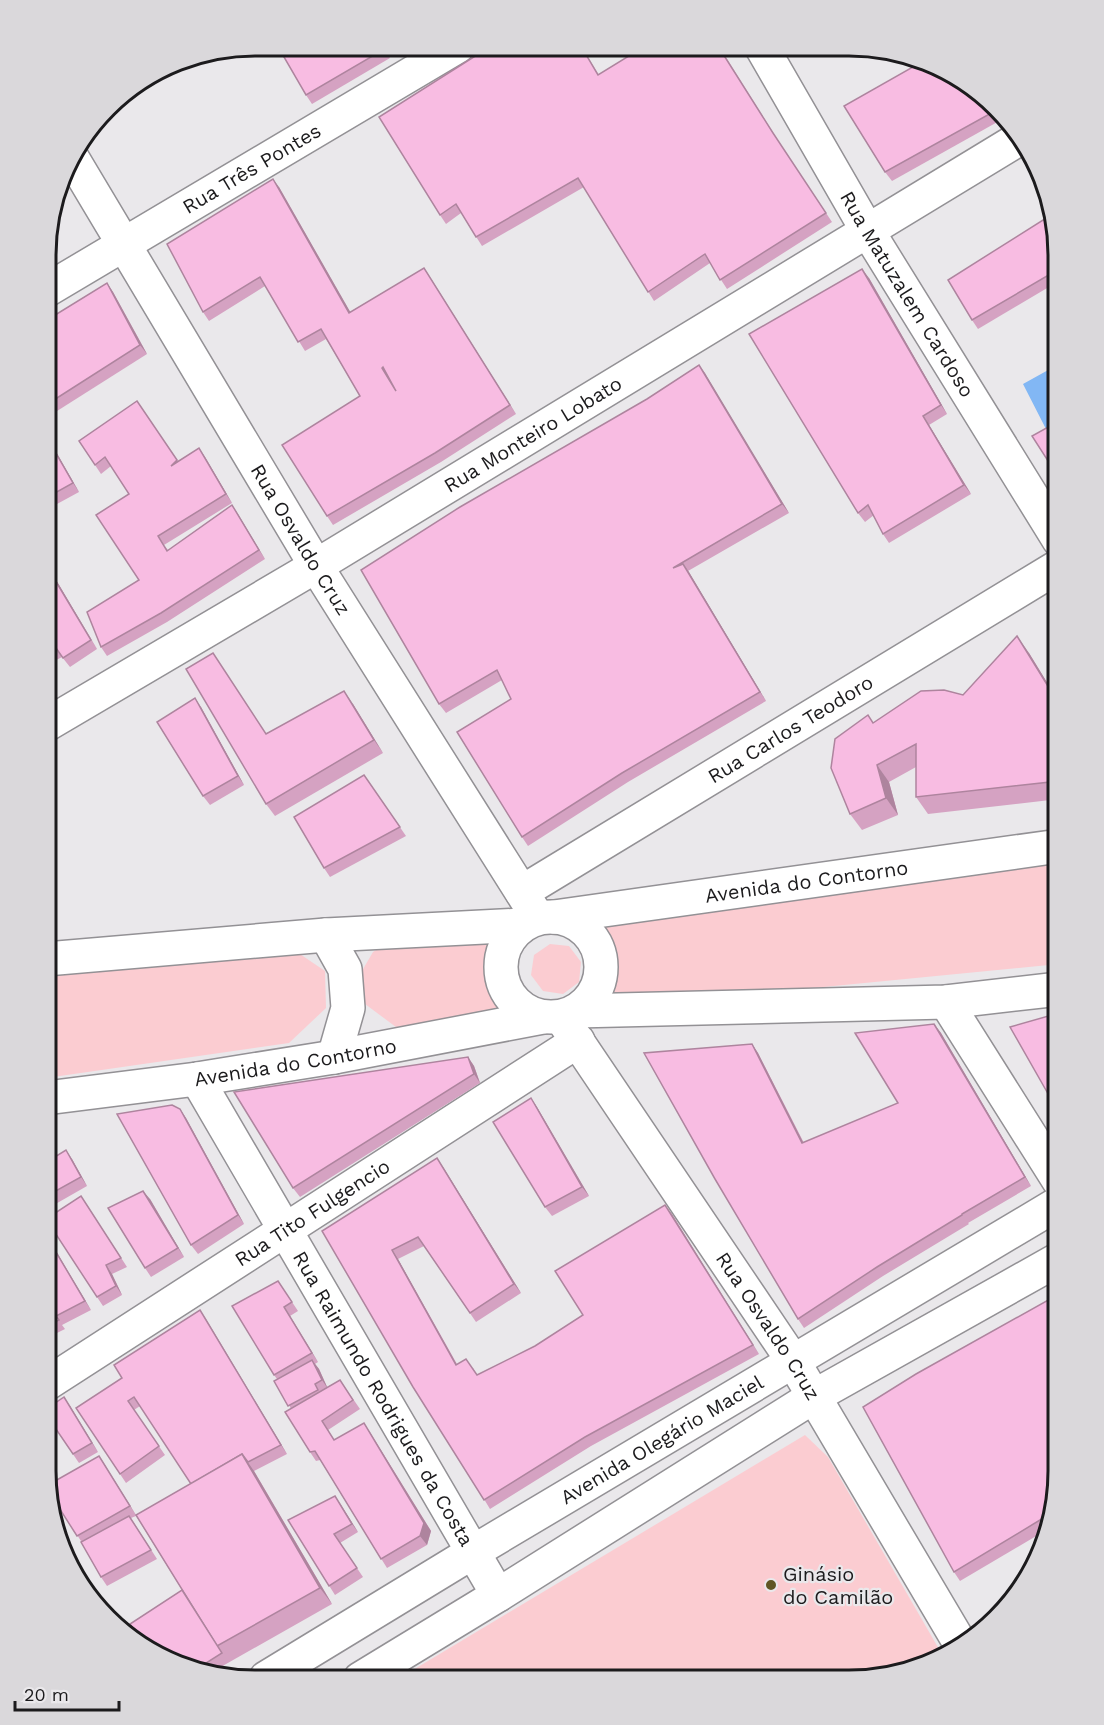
<svg xmlns="http://www.w3.org/2000/svg" width="1104" height="1725" viewBox="0 0 1104 1725" font-family="'Work Sans',sans-serif">
	<rect width="100%" height="100%" fill="#eae8eb"/>
	<!-- green -->
	<g fill="#fbccd1">
		<polygon points="1059,859 1059,964 600,1009 610,994 612,970 587,919"/>
		<polygon points="500,929 490,954 493,983 510,1015 396,1027 361,1001 359,976 373,952 396,937"/>
		<polygon points="550,944 569,946 581,962 579,982 563,994 543,991 531,975 534,955"/>
		<polygon points="294,950 325,971 326,1008 289,1043 46,1078 46,974"/>
		<polygon points="805,1435 828,1457 943,1656 930,1664 850,1680 398,1679"/>
	</g>
	<!-- water -->
	<polygon fill="#82b7f4" points="1059,364 1059,389 1050,396 1059,418 1059,422 1046,429 1023,384"/>
	<g fill="none" stroke-linecap="round" stroke-linejoin="round">
		<defs>
			<g id="street">
				<path id="s1" d="M761,46L867,230L1059,540"/>
				<path id="s2" d="M71,156L316,566L538,918"/>
				<path id="s3" d="M47,290L458,46"/>
				<path id="s4" d="M46,725L316,566L1017,140"/>
				<path id="s5" d="M522,892L1059,566"/>
				<circle cx="551" cy="967" r="50"/>
				<path id="s6" d="M554,917L1059,846"/>
				<polyline points="326,935 345,969 348,1008 334,1057"/>
				<polyline points="46,959 326,935 522,925"/>
				<polyline points="946,1002 1059,1181"/>
				<polyline points="576,1011 946,1002 1059,989"/>
				<path id="s7" d="M561,1017L793,1361L961,1645"/>
				<path id="s8" d="M197,1079L498,1595"/>
				<path id="s9" d="M46,1098L197,1079L334,1057L543,1017"/>
				<path id="s10" d="M45,1385L578,1041"/>
			</g>
			<g id="secondary">
				<path id="s11" d="M266,1678L473,1552L1059,1203"/>
				<polyline points="360,1679 498,1595 813,1397 1059,1259"/>
			</g>
		</defs>
		<!-- street casing -->
		<use href="#street" stroke="#939195" stroke-width="36"/>
		<!-- secondary casing -->
		<use href="#secondary" stroke="#939195" stroke-width="36"/>
		<!-- street -->
		<use href="#street" stroke="#fff" stroke-width="33"/>
		<!-- secondary -->
		<use href="#secondary" stroke="#fff" stroke-width="33"/>
	</g>
	<!-- wall -->
	<g fill="#d5a2c2">
		<polygon points="382,45 390,58 312,104 306,95"/>
		<polygon points="581,46 599,75 645,46 719,46 779,142 832,222 727,289 710,263 654,301 584,187 482,246 461,213 446,224 440,215"/>
		<polygon points="977,88 1001,120 892,181 885,172"/>
		<polygon points="279,187 350,312 424,268 516,414 441,462 333,525 327,516 360,396 326,339 305,351 265,286 209,321 203,312"/>
		<polygon points="1059,254 1059,281 978,329 972,320"/>
		<polygon points="869,278 947,414 929,425 971,494 889,543 883,534 874,515 865,522 858,513"/>
		<polygon points="107,283 113,292 147,354 46,418 47,320"/>
		<polygon points="699,365 789,513 688,571 766,701 628,782 528,846 522,837 511,699 502,680 446,713 439,704 647,399"/>
		<polygon points="137,401 178,461 199,448 205,457 232,503 164,545 168,550 232,505 265,559 167,622 107,656 101,647 139,580 129,494 111,466 101,474 79,441"/>
		<polygon points="46,435 79,492 46,510"/>
		<polygon points="46,563 97,649 70,667 62,657 47,665 46,663"/>
		<polygon points="1029,653 1059,702 1059,799 928,814 916,797 916,767 889,782 898,815 862,830 850,814 873,723 963,695"/>
		<polygon points="353,704 383,753 275,816 266,804 266,733"/>
		<polygon points="201,707 244,785 210,805 203,796"/>
		<polygon points="364,775 406,836 330,877 324,868"/>
		<polygon points="46,911 57,932 46,933"/>
		<polygon points="934,1024 941,1033 1031,1186 968,1223 969,1224 883,1276 804,1328 798,1319 752,1044 758,1053 804,1143 898,1103"/>
		<polygon points="468,1057 474,1066 480,1083 300,1197 293,1188"/>
		<polygon points="531,1098 537,1107 589,1196 552,1216 545,1207"/>
		<polygon points="180,1109 186,1118 244,1224 198,1254 191,1245"/>
		<polygon points="72,1159 87,1186 45,1210 45,1163"/>
		<polygon points="443,1167 521,1293 476,1322 424,1246 398,1259 457,1364 473,1368 477,1375 535,1346 583,1315 665,1205 759,1354 591,1446 490,1509 322,1231"/>
		<polygon points="150,1199 184,1257 151,1277 145,1268"/>
		<polygon points="87,1205 127,1267 112,1274 122,1295 103,1306 97,1297"/>
		<polygon points="50,1242 91,1310 62,1325 65,1329 45,1339 45,1245"/>
		<polygon points="278,1281 298,1311 290,1316 318,1362 315,1364 319,1369 327,1387 340,1380 360,1409 328,1430 334,1440 370,1432 431,1531 427,1545 387,1568 320,1460 316,1461 310,1452 291,1409 277,1379 274,1375"/>
		<polygon points="200,1310 287,1454 254,1471 332,1604 212,1672 142,1643 182,1590 136,1516 131,1518 157,1559 107,1586 101,1577 81,1541 49,1492 99,1456 136,1515 191,1484 140,1406 134,1410 165,1455 126,1483 120,1474 122,1378"/>
		<polygon points="70,1406 98,1452 79,1463 45,1413"/>
		<polygon points="1059,1485 1043,1532 960,1581 954,1572"/>
		<polygon points="341,1505 358,1532 340,1543 363,1577 335,1595 288,1520"/>
	</g>
	<!-- shaded-wall -->
	<g fill="#ae849e">
		<polygon points="273,179 279,187 356,322 349,313"/>
		<polygon points="424,268 430,277 516,414 510,405"/>
		<polygon points="862,269 869,278 947,414 941,405"/>
		<polygon points="107,283 113,292 147,354 140,345"/>
		<polygon points="699,365 705,373 789,513 782,504"/>
		<polygon points="923,416 929,425 971,494 964,485"/>
		<polygon points="46,435 50,441 79,492 73,483"/>
		<polygon points="199,448 205,457 232,503 226,494"/>
		<polygon points="232,505 238,514 265,559 259,550"/>
		<polygon points="46,563 97,649 46,565"/>
		<polygon points="683,564 689,572 766,701 760,692"/>
		<polygon points="1017,636 1029,653 1059,702 1059,704"/>
		<polygon points="344,691 353,704 383,753 374,740"/>
		<polygon points="195,698 201,707 244,785 238,776"/>
		<polygon points="877,765 889,782 898,815 886,798"/>
		<polygon points="46,911 57,932 51,923 46,914"/>
		<polygon points="934,1024 941,1033 1031,1186 1025,1177"/>
		<polygon points="752,1044 758,1053 808,1152 802,1143"/>
		<polygon points="468,1057 474,1066 480,1083 474,1074"/>
		<polygon points="531,1098 537,1107 589,1196 582,1187"/>
		<polygon points="180,1109 186,1118 244,1224 238,1215"/>
		<polygon points="66,1150 72,1159 87,1186 81,1177"/>
		<polygon points="437,1158 443,1167 521,1293 514,1284"/>
		<polygon points="143,1191 150,1199 184,1257 178,1248"/>
		<polygon points="665,1205 672,1214 759,1354 753,1345"/>
		<polygon points="50,1242 56,1251 91,1310 85,1301"/>
		<polygon points="392,1250 398,1259 462,1374 456,1365"/>
		<polygon points="106,1265 112,1274 122,1295 116,1286"/>
		<polygon points="284,1307 290,1316 318,1362 312,1353"/>
		<polygon points="200,1310 206,1319 287,1454 281,1445"/>
		<polygon points="312,1360 319,1369 328,1389 322,1380"/>
		<polygon points="64,1397 70,1406 98,1452 92,1443"/>
		<polygon points="364,1423 431,1531 427,1545 420,1536"/>
		<polygon points="242,1454 254,1471 332,1604 320,1588"/>
		<polygon points="99,1456 105,1465 136,1515 130,1506"/>
		<polygon points="335,1496 341,1505 358,1532 352,1524"/>
	</g>
	<!-- building -->
	<g fill="#f8bce2" stroke="#ae849e" stroke-width="1.5" fill-rule="evenodd">
		<polygon points="277,45 381,45 383,50 306,95"/>
		<polygon points="491,46 581,46 598,75 645,46 718,46 773,133 826,213 720,280 705,254 648,292 578,178 476,237 456,204 440,215 379,117"/>
		<polygon points="918,64 977,88 995,111 885,172 844,106"/>
		<polygon points="1038,167 1043,174 1048,200 1032,171"/>
		<path d="M273,179L349,313L424,268L510,405L435,453L327,516L282,445L360,396L321,329L298,342L260,277L203,312L167,244ZM383,367L396,391L382,368Z"/>
		<polygon points="1051,215 1059,254 1059,269 972,320 948,280"/>
		<polygon points="862,269 941,405 923,416 964,485 883,534 868,505 858,513 749,334"/>
		<polygon points="107,283 140,345 46,405 47,320"/>
		<polygon points="699,365 782,504 673,568 683,564 760,692 622,773 522,837 457,732 511,699 497,670 439,704 361,570 460,507 647,399"/>
		<polygon points="137,401 177,460 171,466 199,448 226,494 158,536 167,551 232,505 259,550 161,613 101,647 87,612 139,580 96,515 129,494 105,457 95,465 79,441"/>
		<polygon points="1059,421 1059,478 1032,436"/>
		<polygon points="46,436 73,483 46,498"/>
		<polygon points="46,565 91,640 63,658 56,648 46,653"/>
		<polygon points="1017,636 1059,704 1059,781 916,797 916,744 877,765 886,798 850,814 831,768 835,739 868,715 873,723 921,691 944,690 963,695"/>
		<polygon points="213,653 266,734 344,691 374,740 266,804 186,669"/>
		<polygon points="195,698 238,776 203,796 157,722"/>
		<polygon points="364,775 400,827 324,868 294,817"/>
		<polygon points="46,914 51,923 46,923"/>
		<polygon points="1059,1013 1059,1113 1010,1027"/>
		<polygon points="934,1024 1025,1177 962,1214 962,1215 877,1267 798,1319 715,1179 644,1053 752,1044 802,1143 898,1103 855,1033"/>
		<polygon points="468,1057 474,1074 293,1188 234,1092"/>
		<polygon points="531,1098 582,1187 545,1207 493,1122"/>
		<polygon points="172,1105 180,1109 238,1215 191,1245 117,1114"/>
		<polygon points="66,1150 81,1177 45,1197 45,1163"/>
		<polygon points="437,1158 514,1284 470,1313 418,1237 392,1250 456,1365 466,1359 477,1375 535,1346 583,1315 555,1271 665,1205 753,1345 585,1437 484,1500 413,1387 322,1231"/>
		<polygon points="143,1191 178,1248 145,1268 108,1208"/>
		<polygon points="81,1196 121,1258 106,1265 116,1286 97,1297 46,1219"/>
		<polygon points="50,1242 85,1301 56,1316 59,1320 45,1327 45,1245"/>
		<polygon points="278,1281 292,1302 284,1307 312,1353 274,1375 232,1306"/>
		<polygon points="1059,1294 1059,1485 1046,1520 1045,1517 954,1572 863,1407 916,1374"/>
		<polygon points="200,1310 281,1445 248,1462 242,1454 191,1484 134,1397 128,1401 159,1446 120,1474 76,1408 122,1378 114,1365"/>
		<polygon points="312,1360 322,1380 315,1384 318,1390 288,1406 274,1381"/>
		<polygon points="340,1380 353,1400 322,1421 334,1440 364,1423 424,1523 420,1536 381,1559 315,1451 310,1452 285,1412"/>
		<polygon points="64,1397 92,1443 73,1454 45,1413 45,1410"/>
		<polygon points="242,1454 320,1588 217,1646 136,1515"/>
		<polygon points="99,1456 130,1506 77,1536 49,1492 48,1485"/>
		<polygon points="335,1496 352,1524 334,1534 357,1568 329,1586 288,1520"/>
		<polygon points="129,1516 151,1550 101,1577 81,1542"/>
		<polygon points="182,1590 222,1653 200,1667 142,1643 130,1624"/>
		<polygon points="1003,1611 988,1628 984,1623"/>
	</g>
	<!-- markers -->
	<circle fill="#605623" stroke="#eae8eb" stroke-width="2" cx="771" cy="1585" r="6"/>
	<g text-anchor="middle" stroke-width="4.5" stroke-linejoin="round" paint-order="stroke">
		<!-- street labels -->
		<g font-size="20" fill="#1c1b1d" stroke="#eae8eb">
			<text dy="7" stroke="none"><textPath href="#s3" startOffset="238">Rua Três Pontes</textPath></text>
			<text dy="7" stroke="none"><textPath href="#s1" startOffset="288">Rua Matuzalem Cardoso</textPath></text>
			<text dy="7" stroke="none"><textPath href="#s4" startOffset="567">Rua Monteiro Lobato</textPath></text>
			<text dy="7" stroke="none"><textPath href="#s2" startOffset="447">Rua Osvaldo Cruz</textPath></text>
			<text dy="7" stroke="none"><textPath href="#s5" startOffset="314">Rua Carlos Teodoro</textPath></text>
			<text dy="7" stroke="none"><textPath href="#s6" startOffset="255">Avenida do Contorno</textPath></text>
			<text dy="7" stroke="none"><textPath href="#s9" startOffset="252">Avenida do Contorno</textPath></text>
			<text dy="7" stroke="none"><textPath href="#s10" startOffset="318">Rua Tito Fulgencio</textPath></text>
			<text dy="7" stroke="none"><textPath href="#s7" startOffset="372">Rua Osvaldo Cruz</textPath></text>
			<text dy="7" stroke="none"><textPath href="#s8" startOffset="370">Rua Raimundo Rodrigues da Costa</textPath></text>
			<text dy="7" stroke="none"><textPath href="#s11" startOffset="462">Avenida Olegário Maciel</textPath></text>
		</g>
		<!-- poi labels -->
		<g font-size="20" fill="#1c1b1d" stroke="#eae8eb" text-anchor="start">
			<text x="783" y="1581">Ginásio<tspan x="783" dy="23">do Camilão</tspan></text>
		</g>
	</g>
	<!-- crop -->
	<path d="M0 0H1104V1725H0ZM255 56H849A199 199 0 0 1 1048 255V1471A199 199 0 0 1 849 1670H255A199 199 0 0 1 56 1471V255A199 199 0 0 1 255 56Z" fill="#dad8db" fill-rule="evenodd"/>
	<path fill="none" stroke="#1c1b1d" stroke-width="3" d="M255 56H849A199 199 0 0 1 1048 255V1471A199 199 0 0 1 849 1670H255A199 199 0 0 1 56 1471V255A199 199 0 0 1 255 56Z"/>
	<!-- scale -->
	<path d="M15 1701v9h104v-9" fill="none" stroke="#1c1b1d" stroke-width="3"/>
	<text x="24" y="1701" font-size="18" fill="#1c1b1d" stroke="#eae8eb" stroke-width="4.5" paint-order="stroke">20 m</text>
</svg>
